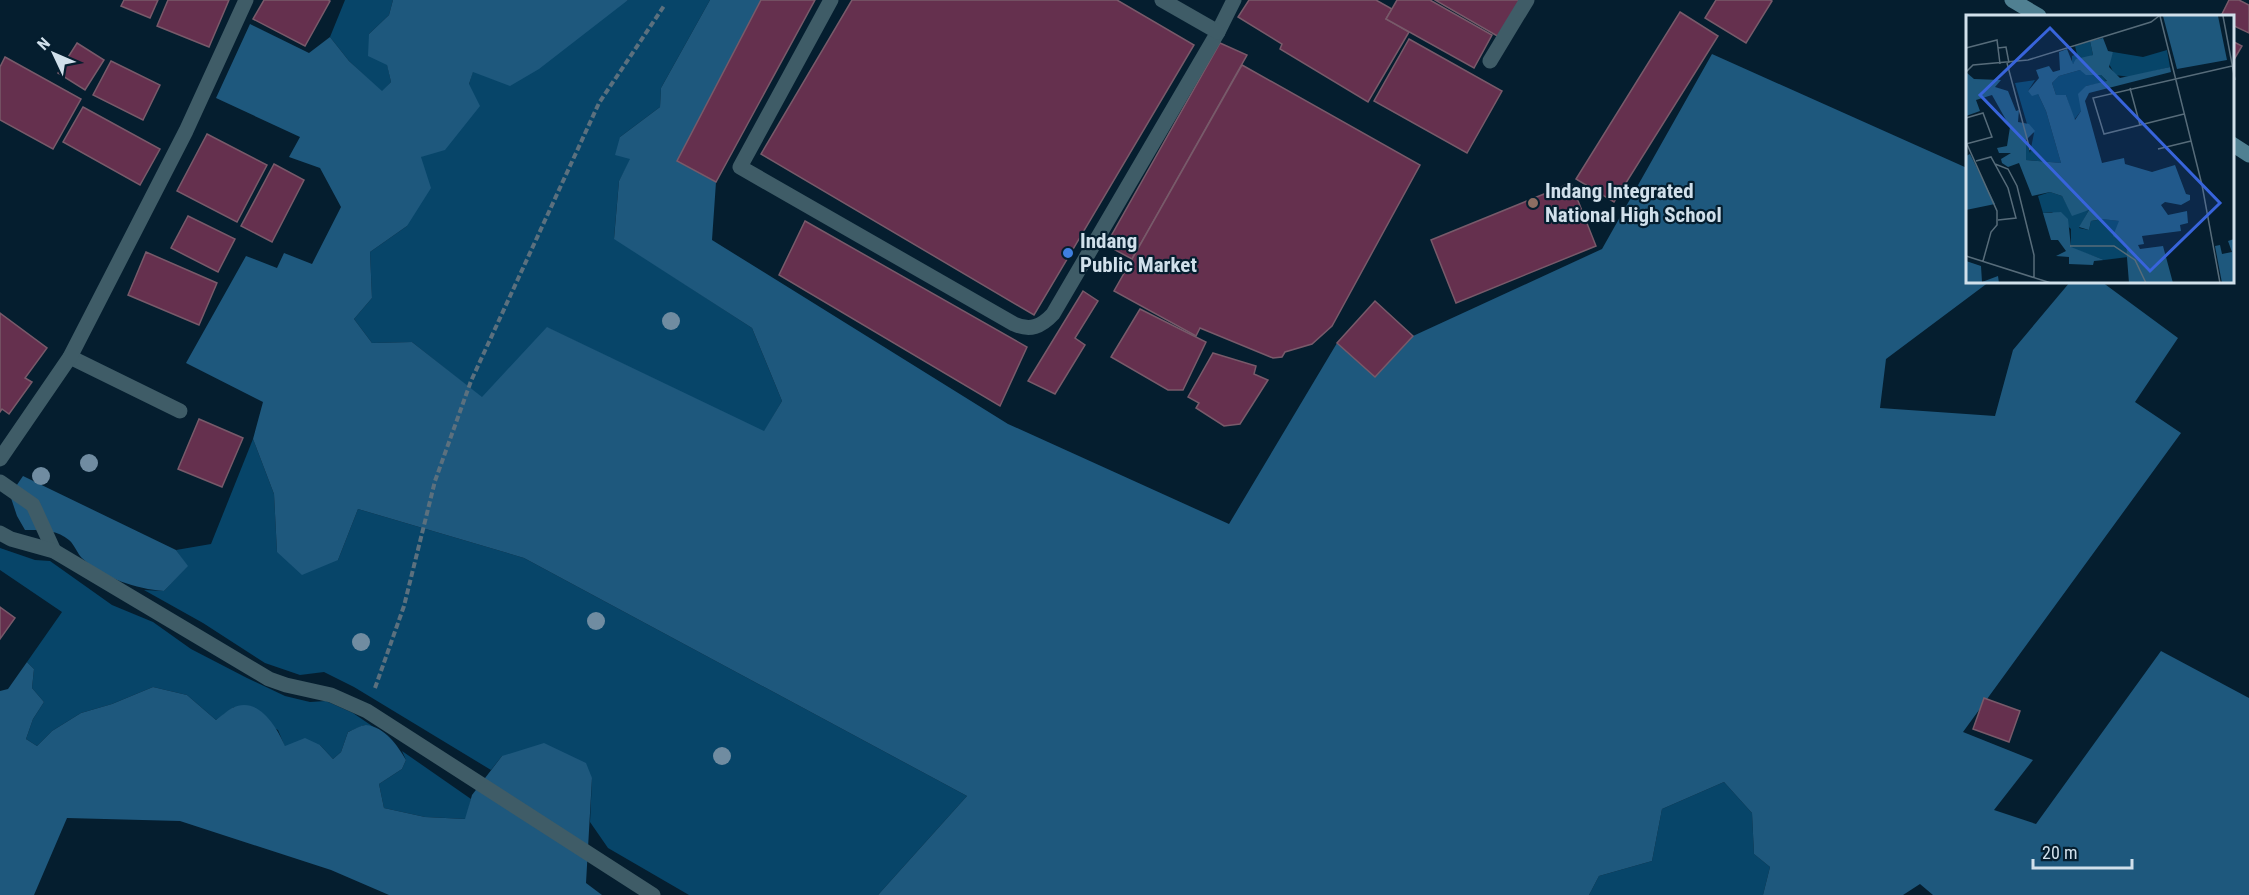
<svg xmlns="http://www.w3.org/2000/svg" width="2249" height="895" viewBox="0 0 2249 895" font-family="'Roboto Condensed',sans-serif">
	<rect width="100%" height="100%" fill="#051e2f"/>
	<!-- green -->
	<g fill="#074569">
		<polygon points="345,0 393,0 389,15 369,34 387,64 391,82 382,92 349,61 330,37"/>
		<polygon points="628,0 710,0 661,88 660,107 620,137 631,159 619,181 614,238 752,328 782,401 764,432 548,328 482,398 412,342 372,343 354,319 372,298 370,252 407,226 421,157 469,84 473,71"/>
		<polygon points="253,439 274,494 277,552 338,560 358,509 524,558 967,796 878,895 689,895 608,848 590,822 592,778 502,756 491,770 354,687 324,672 300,675 265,663 203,623 144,590 164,591 187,566 176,550 211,544"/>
		<polygon points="0,548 35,560 50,561 112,605 153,622 191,649 247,678 285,696 310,702 326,701 353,713 375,728 364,725 348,732 341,752 333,759 320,745 285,747 278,730 234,707 216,720 187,695 153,687 112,704 81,713 52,731 37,746 26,739 33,719 44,702 32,688 34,669 27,662 62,612 0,570"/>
		<polygon points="402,751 471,799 466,819 425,817 384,808 379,784 402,769 406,760"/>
		<polygon points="1724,782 1752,813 1754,854 1770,867 1763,895 1589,895 1599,876 1652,861 1662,809"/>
	</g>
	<!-- forest -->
	<g fill="#1e587d">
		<polygon points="393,0 628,0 539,69 510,86 473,72 469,84 480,106 445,150 421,157 431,188 407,226 370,252 372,298 354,319 372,343 412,342 482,397 547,327 764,431 782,401 752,328 614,239 619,181 630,159 615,155 620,137 660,107 661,88 710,0 761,0 677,161 716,182 712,240 1008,424 1229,524 1337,343 1375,377 1413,336 1602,249 1712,54 1967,168 1967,282 1989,282 1886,359 1880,408 1995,416 2013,350 2070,282 2102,282 2178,338 2135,402 2181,433 1963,732 2033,760 1994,810 2036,824 2161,651 2249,698 2249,895 1933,895 1920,884 1903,895 1763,895 1770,867 1754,854 1752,813 1724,782 1662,809 1652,861 1599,876 1589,895 878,895 967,796 524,558 358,509 338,560 302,575 277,552 274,494 253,439 263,402 186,363 246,256 277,268 284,253 312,264 341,207 320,168 289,157 300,137 216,98 250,24 309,53 330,37 349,61 382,91 391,82 387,65 368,56 369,34 389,15"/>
		<path d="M23,476L176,550L188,566L164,591C136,589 104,578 83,559C77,554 75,545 69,540C56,529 40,530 25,530L17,516L10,495Z"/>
		<path d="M27,662L34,669L32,688L44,702L33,719L26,739L37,746L52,731L81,713L112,704L153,687L187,695L216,720C221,716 227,711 232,708C258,695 277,727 285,746L305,738L320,745L333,759L341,752L348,732C353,730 361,725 366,725C385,727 398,746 406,760L402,769L379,784L384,808L425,817L465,819L472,795L502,756L544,743L586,763L592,778L586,883L602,895H389L331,870L180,821L67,818L34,895H0V691L8,689Z"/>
	</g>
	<!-- building -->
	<g fill="#65304e" stroke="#785a6a" stroke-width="1.5">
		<polygon points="124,0 158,0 150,18 121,6"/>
		<polygon points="168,0 229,0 209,47 157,26"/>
		<polygon points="264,0 328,0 330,1 305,46 253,19"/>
		<polygon points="761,0 815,0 716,182 677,161"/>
		<polygon points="852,0 1117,0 1194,45 1034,315 761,154"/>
		<polygon points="1249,0 1376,0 1392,9 1386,19 1409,32 1368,102 1280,49 1282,44 1238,17"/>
		<polygon points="1397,0 1430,0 1492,35 1474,68 1386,19"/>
		<polygon points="1435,0 1521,0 1499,37"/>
		<polygon points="1716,0 1770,0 1772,1 1746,43 1705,18"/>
		<polygon points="2229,0 2239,0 2249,5 2249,33 2232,25 2232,16 2221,16"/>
		<polygon points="1680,12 1718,36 1614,202 1576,179"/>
		<polygon points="1409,39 1502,91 1467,153 1374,101"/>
		<polygon points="2232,41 2242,46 2232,63"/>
		<polygon points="77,43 104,60 85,90 58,73"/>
		<polygon points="1220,43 1247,55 1132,259 1106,245"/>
		<polygon points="5,57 81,99 53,149 0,120 0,67"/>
		<polygon points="111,61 160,85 143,120 93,95"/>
		<polygon points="1242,65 1420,165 1332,326 1312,344 1285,352 1282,357 1273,358 1200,328 1196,336 1114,291"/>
		<polygon points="83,107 160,149 140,185 63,142"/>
		<polygon points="207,134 267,165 237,222 177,191"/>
		<polygon points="274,164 304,180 272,242 241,226"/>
		<polygon points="1571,183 1596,246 1456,303 1431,240"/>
		<polygon points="188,216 235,239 218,272 171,248"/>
		<polygon points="805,221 1027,347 1000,406 779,275"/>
		<polygon points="146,252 217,283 199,325 128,295"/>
		<polygon points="1083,291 1098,301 1075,338 1085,345 1055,394 1028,381"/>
		<polygon points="1375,301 1413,336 1375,377 1337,343"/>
		<polygon points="1140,309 1206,342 1183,390 1168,390 1111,357"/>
		<polygon points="0,313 47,348 25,378 32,382 9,414 2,409 0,412"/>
		<polygon points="1213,353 1256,366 1254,374 1268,380 1240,424 1224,426 1196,408 1199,403 1188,397"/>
		<polygon points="199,419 243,438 222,487 178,469"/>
		<polygon points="0,607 15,618 0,639"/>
		<polygon points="1984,698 2020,711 2009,742 1973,729"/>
	</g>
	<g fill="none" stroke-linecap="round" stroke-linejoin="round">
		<!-- path -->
		<polyline stroke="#5b707e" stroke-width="4" stroke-dasharray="6 3" stroke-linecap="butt" points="375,688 404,606 435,481 471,381 599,103 664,6"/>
		<!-- lane -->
		<g stroke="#3f5c67" stroke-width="15">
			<path d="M831,0L740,167L1014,324C1030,331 1041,327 1053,314L1218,32L1234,0"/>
			<polyline points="1162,0 1218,32"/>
			<polyline points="1490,61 1527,0"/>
			<polyline points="70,357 180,411"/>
		</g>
		<!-- street -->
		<g stroke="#3f5c67" stroke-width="15">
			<polyline points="0,459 70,357 186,131 246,0"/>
			<polyline points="0,482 33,505 54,551"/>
			<polyline points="0,533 11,539 54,551 269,679 286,685 331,695 367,711 653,895"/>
		</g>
		<!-- secondary -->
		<g stroke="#508092" stroke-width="15">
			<polyline points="2012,0 2039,16"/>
			<polyline points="2232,144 2249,155"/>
		</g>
	</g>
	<!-- trees -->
	<g fill="#708ca1">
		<circle cx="671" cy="321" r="9"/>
		<circle cx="89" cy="463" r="9"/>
		<circle cx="41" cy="476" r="9"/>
		<circle cx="596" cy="621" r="9"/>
		<circle cx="361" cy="642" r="9"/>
		<circle cx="722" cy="756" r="9"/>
	</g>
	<!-- markers -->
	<circle fill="#8d6e63" stroke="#051e2f" stroke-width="2" cx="1533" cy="203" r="6"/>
	<circle fill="#3f7fe0" stroke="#051e2f" stroke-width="2" cx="1068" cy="253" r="6"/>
	<g text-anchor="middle" stroke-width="4.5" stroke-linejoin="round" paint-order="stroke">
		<!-- poi labels -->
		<g font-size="21" font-weight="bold" fill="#d1e0eb" stroke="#051e2f" text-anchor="start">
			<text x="1545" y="198">Indang Integrated<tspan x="1545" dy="24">National High School</tspan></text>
			<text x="1080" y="248">Indang<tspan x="1080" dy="24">Public Market</tspan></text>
		</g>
	</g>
	<!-- overview -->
	<g transform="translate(1966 15)">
		<rect width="268" height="268" fill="#051e2f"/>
		<path d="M124,26L127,40L106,49V41L111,39L109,31ZM201,35L204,52L164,62L149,60L142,47L147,37L177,42ZM114,55L135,60L141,67L120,71L115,96L108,105L100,80H90L86,68L93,61ZM69,65L62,76L72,79L80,96L95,148L59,145L60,125L64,138L68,118L61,109L49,68ZM84,177L96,181L101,190L113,197L123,195L113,213L123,215L125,206L137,204L153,206L162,242L138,245L105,233V214L86,197L77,198L72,181Z" fill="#074569"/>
		<path d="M197,1H252L261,45L211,54ZM137,23L142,36L147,37L143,52L154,63L204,52L205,57L123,78L119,86L136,148L158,143L159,149L186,157L209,150L220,179L224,180V185L215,190L199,187L195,190L202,200L221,196L222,208L214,210L215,216L176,221L178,229L172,230L174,234L197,231L207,268H163L160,230L147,221L153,206L136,204L125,206L123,215L113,212L123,195L106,201L96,181L84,177L66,181L53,148L42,152L36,148L35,144L45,138H33L31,133L41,131L44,112L26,80L10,85L14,96L0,101L1,58L8,64L35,65L29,72L42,76L50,96L53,95L52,107L63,109L69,116L60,125V145L95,148L80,96L72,79L66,81L62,76L73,63L70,55L83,51L87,57L94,55L93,37L101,34L107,49L110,44L127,40L124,26ZM114,55L120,60H135L141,66L120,71L112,79L115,96L109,105L100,80H90L86,68L93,61ZM4,139L29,189L0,195V141ZM95,197L102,204L105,232L138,245L128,246L127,250L103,249V242L90,241L100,236L92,225H85L77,198ZM268,224V268H256L249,231L254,230L256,239L266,237L262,226ZM0,246L15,251L16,267L32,261L33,268H0Z" fill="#1e587d" fill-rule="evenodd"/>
		<path fill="none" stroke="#576c7a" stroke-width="1.5" d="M194,1L236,170L254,268M257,1L269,65M0,33L31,25L34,49M32,33L40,32L43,48M41,48L64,135M0,57L7,50L62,45L185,7L193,1M164,73L174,110M218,99L138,119L127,83L266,51M0,103L17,98L26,122L0,129M0,127L31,196V210L25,217L17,246M192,134L225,126M10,146L25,142L42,173L50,203L32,205M29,149L42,154L51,171L68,240V262M104,231H148L169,245L180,268M0,241L85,268"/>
		<path fill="#3864db" fill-opacity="0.15" stroke="#3864db" stroke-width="3" d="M84,13L254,188L184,256L14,80Z"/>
		<rect width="268" height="268" fill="none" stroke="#d1e0eb" stroke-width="3"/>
	</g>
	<!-- north arrow -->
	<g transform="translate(54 54) rotate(314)" stroke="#051e2f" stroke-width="4.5" paint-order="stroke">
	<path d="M0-4.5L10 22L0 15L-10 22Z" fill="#d1e0eb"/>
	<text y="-9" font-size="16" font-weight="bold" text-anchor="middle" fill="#d1e0eb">N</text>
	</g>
	<!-- scale -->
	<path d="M2033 859v9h99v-9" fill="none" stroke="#d1e0eb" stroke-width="3"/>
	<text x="2042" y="859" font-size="18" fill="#d1e0eb" stroke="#051e2f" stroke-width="4.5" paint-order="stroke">20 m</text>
</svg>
